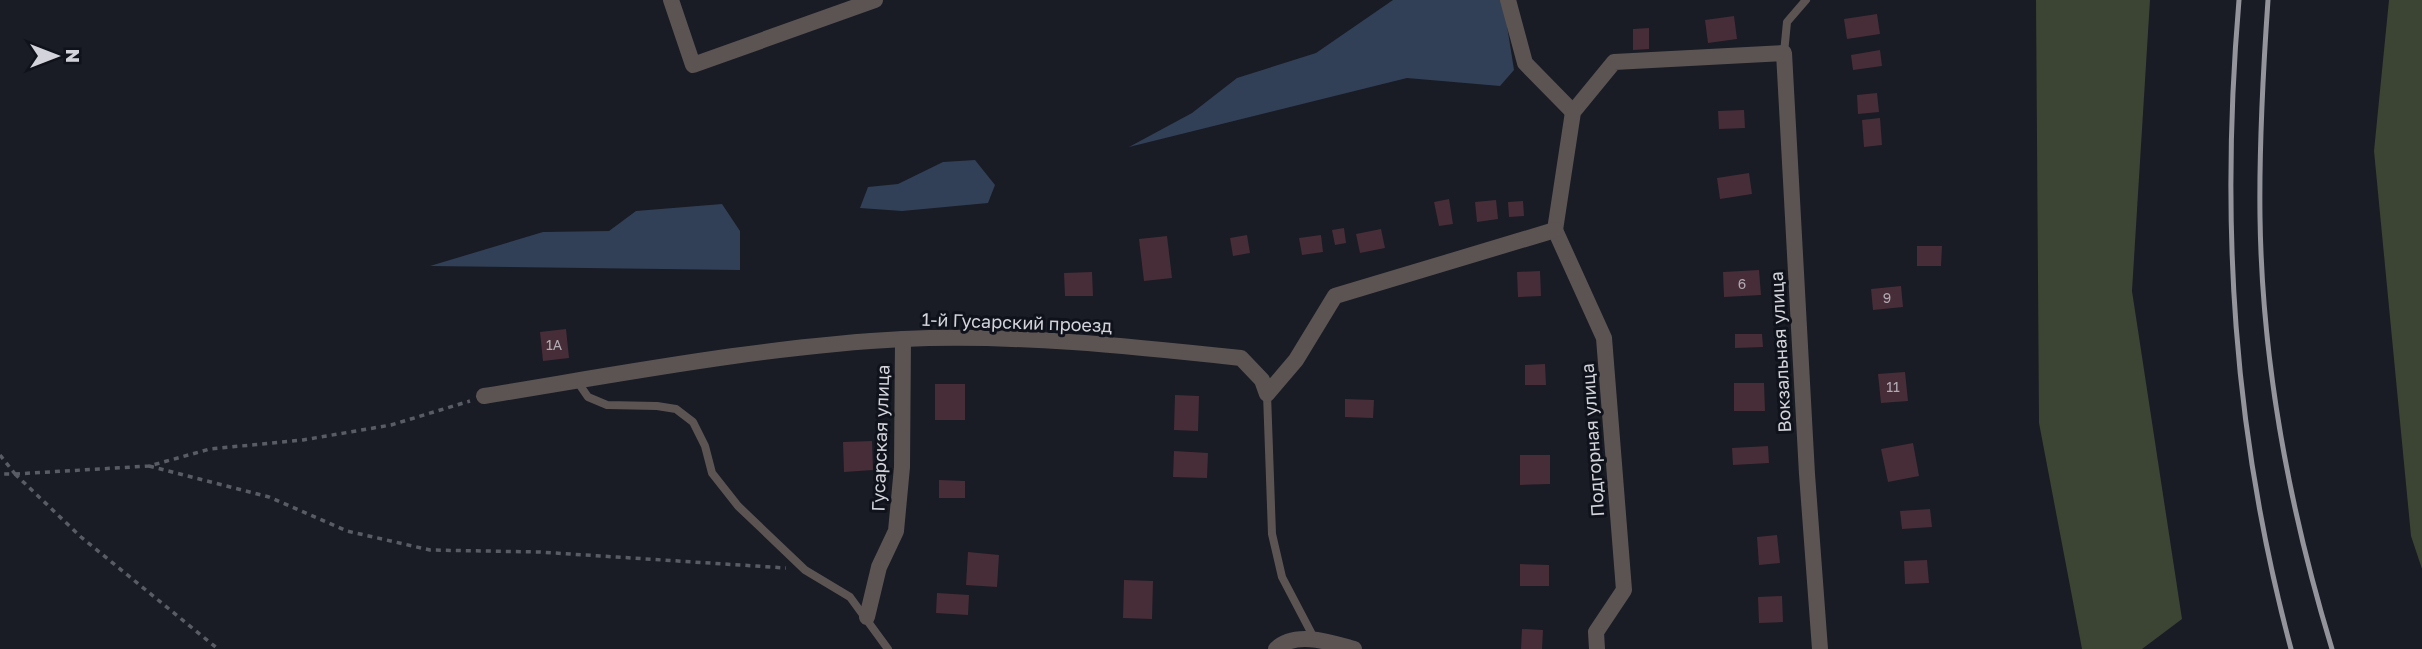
<svg xmlns="http://www.w3.org/2000/svg" width="2422" height="649" viewBox="0 0 2422 649" font-family="'Golos Text',sans-serif">
	<rect width="100%" height="100%" fill="#191b25"/>
	<!-- green -->
	<g fill="#3c4433">
		<polygon points="2036,0 2150,0 2132,291 2182,619 2142,649 2082,649 2039,423"/>
		<polygon points="2389,0 2422,0 2422,569 2411,536 2374,151"/>
	</g>
	<!-- water -->
	<g fill="#314056">
		<polygon points="1393,0 1503,0 1514,70 1500,86 1407,78 1129,147 1192,113 1237,78 1316,53"/>
		<polygon points="975,160 995,185 988,203 902,211 860,208 868,187 898,184 943,162"/>
		<polygon points="722,204 740,231 740,270 430,266 543,232 609,231 636,211"/>
	</g>
	<!-- building -->
	<g fill="#472d37">
		<polygon points="1877,14 1880,34 1847,39 1844,19"/>
		<polygon points="1734,16 1737,39 1708,43 1705,20"/>
		<polygon points="1649,28 1649,49 1633,50 1633,29"/>
		<polygon points="1880,50 1882,66 1853,70 1851,55"/>
		<polygon points="1877,93 1879,112 1858,114 1857,95"/>
		<polygon points="1744,110 1745,128 1719,129 1718,111"/>
		<polygon points="1880,118 1882,145 1864,147 1862,120"/>
		<polygon points="1749,173 1752,194 1720,199 1717,178"/>
		<polygon points="1449,199 1453,224 1439,226 1434,202"/>
		<polygon points="1496,200 1498,219 1477,222 1475,202"/>
		<polygon points="1523,201 1524,216 1509,217 1508,202"/>
		<polygon points="1344,228 1346,243 1335,245 1332,230"/>
		<polygon points="1381,229 1385,248 1360,253 1356,234"/>
		<polygon points="1247,235 1250,253 1233,256 1230,238"/>
		<polygon points="1321,235 1323,252 1302,255 1299,238"/>
		<polygon points="1167,236 1172,278 1144,281 1139,239"/>
		<polygon points="1917,246 1942,246 1941,266 1917,266"/>
		<polygon points="1759,270 1761,295 1724,297 1723,272"/>
		<polygon points="1540,271 1541,296 1518,297 1517,272"/>
		<polygon points="1092,272 1093,296 1065,296 1064,273"/>
		<polygon points="1901,286 1903,307 1873,310 1871,289"/>
		<polygon points="566,329 569,358 543,361 540,332"/>
		<polygon points="1735,334 1762,334 1763,347 1735,348"/>
		<polygon points="1545,364 1546,385 1525,385 1525,365"/>
		<polygon points="1905,372 1908,401 1881,403 1878,374"/>
		<polygon points="1734,383 1764,383 1765,411 1734,411"/>
		<rect x="935" y="384" width="30" height="36"/>
		<polygon points="1175,395 1199,396 1198,431 1174,430"/>
		<polygon points="1345,399 1374,400 1373,418 1345,417"/>
		<polygon points="872,441 873,470 844,472 843,442"/>
		<polygon points="1913,443 1919,476 1888,482 1881,449"/>
		<polygon points="1768,446 1769,463 1733,465 1732,448"/>
		<polygon points="1174,451 1208,453 1207,478 1173,477"/>
		<polygon points="1520,455 1550,455 1550,484 1520,485"/>
		<polygon points="939,480 965,481 965,498 939,498"/>
		<polygon points="1930,509 1932,527 1902,529 1900,511"/>
		<polygon points="1777,535 1780,563 1759,565 1757,537"/>
		<polygon points="968,552 999,555 997,587 966,585"/>
		<polygon points="1927,560 1929,583 1905,584 1904,561"/>
		<polygon points="1520,564 1549,565 1549,586 1520,586"/>
		<polygon points="1124,580 1153,581 1152,619 1123,618"/>
		<polygon points="937,593 969,595 968,615 936,613"/>
		<polygon points="1782,596 1783,622 1759,623 1758,597"/>
		<polygon points="1522,629 1543,630 1542,649 1521,649"/>
	</g>
	<g fill="none" stroke-linecap="round" stroke-linejoin="round">
		<!-- path -->
		<g stroke="#5a5c65" stroke-width="3.5" stroke-dasharray="5 5" stroke-linecap="butt">
			<polyline points="0,455 15,474 0,474"/>
			<polyline points="149,466 269,497 347,531 430,550 539,552 786,568"/>
			<polyline points="15,474 149,466 210,449 303,440 391,425 470,401"/>
			<polyline points="15,474 81,537 218,649"/>
		</g>
		<!-- service -->
		<g stroke="#5b5453" stroke-width="8">
			<polyline points="1784,53 1787,22 1806,0"/>
			<polyline points="577,381 588,397 607,405 657,406 676,409 693,422 705,446 712,473 738,506 805,570 850,597 888,649"/>
			<polyline points="1267,394 1272,534 1282,577 1314,638"/>
		</g>
		<!-- minor -->
		<g stroke="#5b5453" stroke-width="16">
			<polyline points="671,0 693,65 875,0"/>
			<polyline points="1508,0 1525,63 1573,112"/>
			<polyline points="1555,230 1573,112 1614,62 1784,53 1807,474 1820,649"/>
			<polyline points="1555,230 1604,338 1624,590 1596,632 1597,649"/>
			<path d="M484,396C620,374 766,346 903,339C1017,334 1129,346 1241,358L1262,380L1267,394L1296,360L1335,296L1555,230"/>
			<polyline points="867,617 879,567 896,531 902,467 903,339"/>
			<path d="M1276,649C1296,630 1332,643 1354,649"/>
		</g>
		<!-- rail -->
		<g stroke="#93949c" stroke-width="5">
			<path d="M2239,0C2220,223 2233,432 2291,649"/>
			<path d="M2268,0C2263,72 2259,144 2260,217C2262,362 2290,511 2332,649"/>
		</g>
	</g>
	<g text-anchor="middle" stroke-width="6" stroke-linejoin="round" paint-order="stroke">
		<!-- number labels -->
		<g font-size="14" fill="#b0aab2">
			<text x="1742" y="289">6</text>
			<text x="1887" y="303">9</text>
			<text x="554" y="350">1А</text>
			<text x="1893" y="392">11</text>
		</g>
		<!-- street labels -->
		<g font-size="18" fill="#d3d4db" stroke="#10121b">
			<text transform="translate(1017 323) rotate(2)" y="6">1-й Гусарский проезд</text>
			<text transform="translate(1781 352) rotate(-93)" y="6">Вокзальная улица</text>
			<text transform="translate(881 438) rotate(-88)" y="6">Гусарская улица</text>
			<text transform="translate(1593 440) rotate(-94)" y="6">Подгорная улица</text>
		</g>
	</g>
	<!-- north arrow -->
	<g transform="translate(56 56) rotate(90)" stroke="#10121b" stroke-width="5" paint-order="stroke">
	<path d="M0-5L12 26L0 18L-12 26Z" fill="#d3d4db"/>
	<text y="-10" font-size="19" font-weight="bold" text-anchor="middle" fill="#d3d4db">N</text>
	</g>
</svg>
